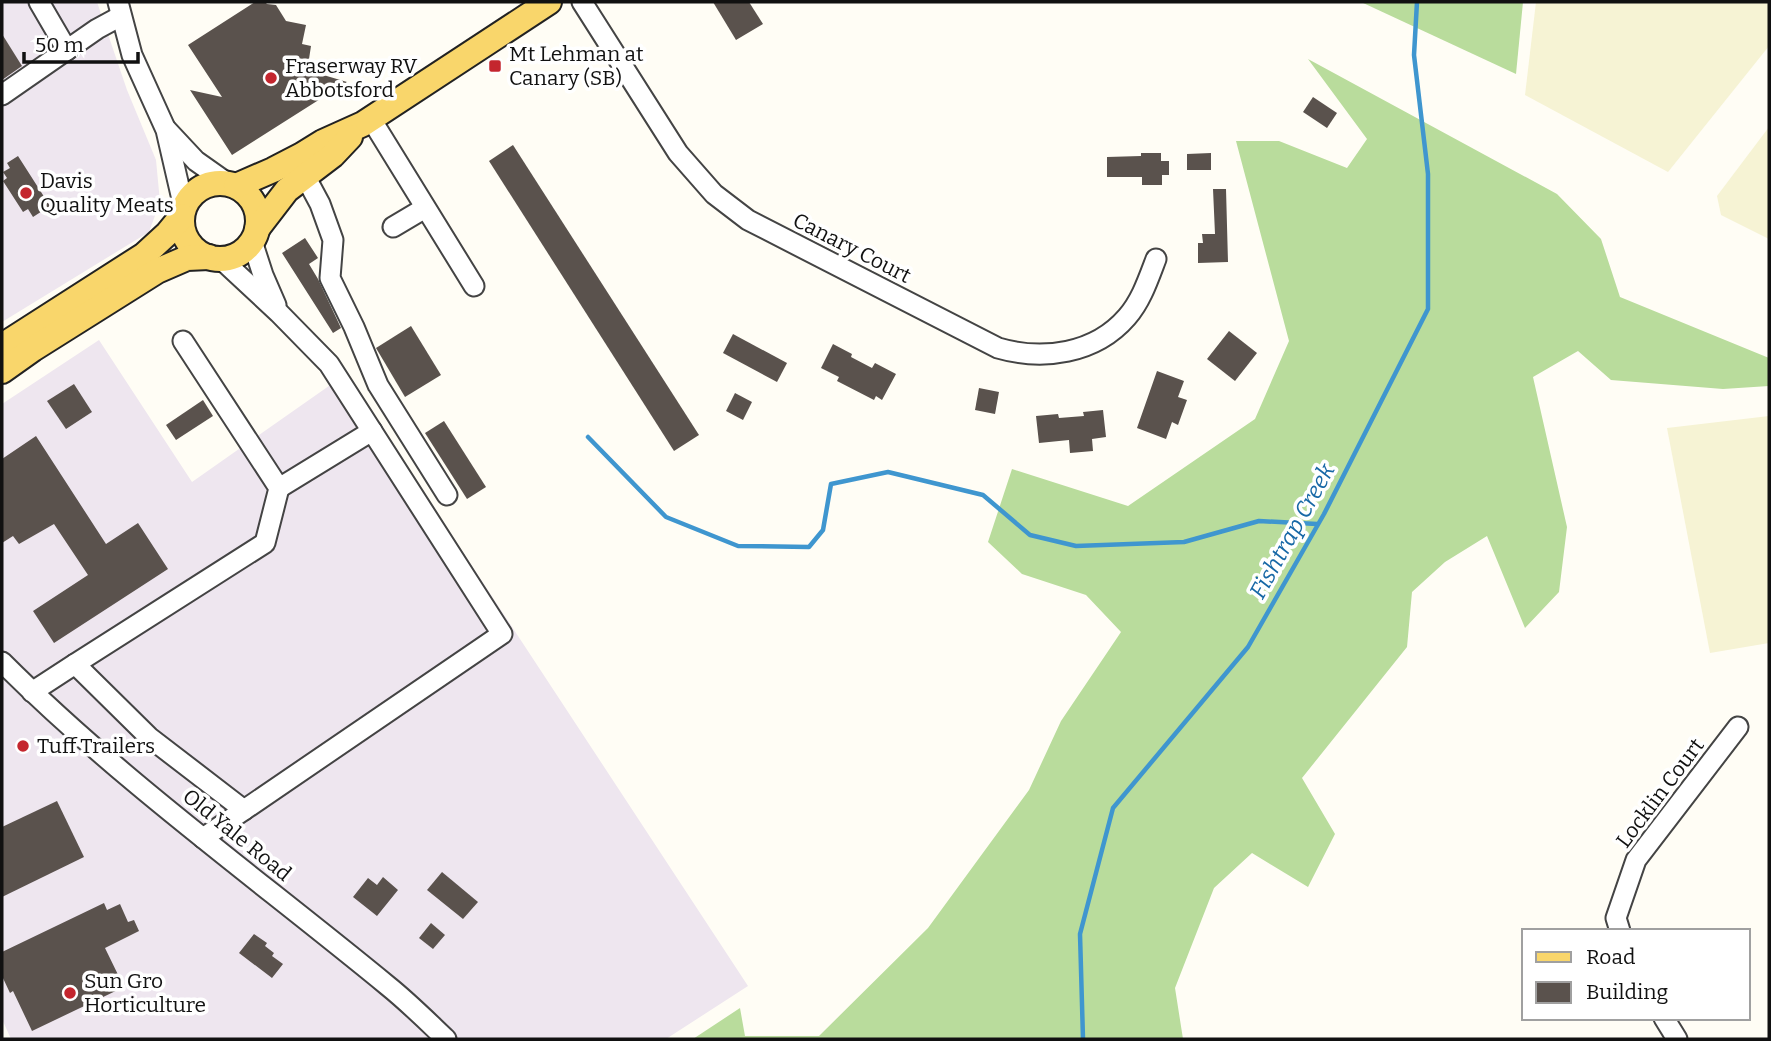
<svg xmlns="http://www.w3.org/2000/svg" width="1771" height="1041" viewBox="0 0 1771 1041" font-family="Bitter,serif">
	<rect width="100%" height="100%" fill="#fffdf5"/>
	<!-- industrial -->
	<g fill="#eee6ef">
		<polygon points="2,2 97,2 127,90 156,160 160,202 149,232 2,322"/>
		<polygon points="99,340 192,482 346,374 748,986 666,1039 11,1039 2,1019 2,404"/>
	</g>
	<!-- farmland -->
	<g fill="#f6f3d4">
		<polygon points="1536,2 1769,2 1769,46 1668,172 1525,95"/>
		<polygon points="1769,127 1769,239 1721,215 1717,196"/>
		<polygon points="1769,416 1769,643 1710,653 1667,428"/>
	</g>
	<!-- forest -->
	<g fill="#b9dc9c">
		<polygon points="1361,2 1523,2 1516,74"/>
		<polygon points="1308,59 1557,194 1601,239 1620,297 1769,358 1769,386 1723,389 1611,380 1578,351 1533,377 1567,527 1559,592 1525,628 1487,536 1445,562 1412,592 1407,647 1302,778 1335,834 1308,887 1252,853 1214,888 1175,988 1183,1039 693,1039 740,1008 745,1036 819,1036 928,928 1029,790 1061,721 1121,632 1086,595 1022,574 988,542 1012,469 1128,506 1255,419 1289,341 1236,141 1279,141 1347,168 1367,139"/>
	</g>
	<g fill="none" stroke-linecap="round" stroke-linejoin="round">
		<!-- stream -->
		<g stroke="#3f96cf" stroke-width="4.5">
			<polyline points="588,437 666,517 738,546 809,547 823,530 831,484 888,472 983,495 1030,535 1076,546 1184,542 1259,521 1317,524"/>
			<polyline points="1083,1039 1080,934 1113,808 1248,647 1324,514 1428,309 1428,174 1414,55 1417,2"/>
		</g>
	</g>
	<!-- building -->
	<g fill="#5a524d">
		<polygon points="255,2 265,2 267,4 276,5 286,21 306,25 302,44 311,46 309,59 320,74 347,82 232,155 190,90 222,97 188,45"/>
		<polygon points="713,2 749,2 763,24 736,40"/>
		<polygon points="2,34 22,66 2,80"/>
		<polygon points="1313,97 1337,113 1327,128 1303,112"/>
		<polygon points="513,145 699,435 674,451 489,161"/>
		<polygon points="1141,153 1161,153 1161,161 1169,161 1169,175 1162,175 1162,185 1142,185 1142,177 1107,177 1107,157 1141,156"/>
		<polygon points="1211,153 1211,170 1187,170 1187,154"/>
		<polygon points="18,156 50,206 33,217 28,209 23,212 3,181 7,178 3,172 10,168 7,163"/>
		<polygon points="1213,189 1226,189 1228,262 1198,263 1198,243 1203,243 1202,234 1215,234"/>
		<polygon points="305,238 318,258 309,264 318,279 341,328 333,333 282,253"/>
		<polygon points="411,326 441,375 405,397 376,348"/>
		<polygon points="1229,331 1257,353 1235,381 1207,359"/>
		<polygon points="733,334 787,363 777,382 723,353"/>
		<polygon points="833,344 852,354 851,357 872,368 875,363 896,374 882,400 876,396 874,400 837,381 839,377 821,368"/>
		<polygon points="1157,371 1184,381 1178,397 1187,400 1178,425 1172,422 1166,439 1137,428"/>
		<polygon points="74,384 92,412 66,429 47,401"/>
		<polygon points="979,388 999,392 995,414 975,410"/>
		<polygon points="735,393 752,402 743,420 726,411"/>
		<polygon points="203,400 213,416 176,440 166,425"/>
		<polygon points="1103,410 1106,437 1092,439 1093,451 1070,453 1069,440 1039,443 1036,416 1058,414 1059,418 1084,416 1083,412"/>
		<polygon points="444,421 486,487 467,499 425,433"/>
		<polygon points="36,436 106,544 138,523 168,569 54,643 33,611 88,575 54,524 19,544 13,536 2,543 2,459"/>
		<polygon points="57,801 84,857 2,897 2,827"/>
		<polygon points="442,872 478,902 463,919 427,890"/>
		<polygon points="383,877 398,890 377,916 353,897 368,878 377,885"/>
		<polygon points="104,903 107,910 120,904 128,922 134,920 139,931 105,948 124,987 32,1031 13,991 10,993 2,976 2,952"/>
		<polygon points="431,923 445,935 433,949 419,938"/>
		<polygon points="254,934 267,943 265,946 274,953 272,956 283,964 272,978 239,953"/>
	</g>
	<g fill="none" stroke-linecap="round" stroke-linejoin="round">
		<defs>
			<g id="minor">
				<polyline points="39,2 67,50"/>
				<polyline points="118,2 132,55 166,130 184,208"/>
				<path d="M582,2L678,153L714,194L748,220L998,348C1043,361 1095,354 1127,317C1141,301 1148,280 1156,259"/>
				<polyline points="2,95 97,29 121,16"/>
				<polyline points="371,119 474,286"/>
				<polyline points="167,130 196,161 230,185"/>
				<polyline points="305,176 320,204 333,240 330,278 354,327 378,385 447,495"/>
				<polyline points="393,227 425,208"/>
				<polyline points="252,241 263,275 276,305"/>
				<polyline points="183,341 279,488 265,543 75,664 149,737 244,810"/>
				<polyline points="279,488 372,431"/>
				<path d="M2,662C121,781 258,879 388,986C408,1002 427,1021 446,1039"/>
				<polyline points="32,692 75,664"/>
				<polyline points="203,838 502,634 329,364 279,313 221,259"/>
				<polyline points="1620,931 1616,918 1636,860 1738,727"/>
				<polyline points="1664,1018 1677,1039"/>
			</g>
			<g id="major">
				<circle cx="220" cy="221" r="38"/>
				<polyline points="236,186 273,170 302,155 323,142 363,124 549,2"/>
				<polyline points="257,229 287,190 333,155 350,137"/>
				<polyline points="2,346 144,255 168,233 182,216"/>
				<polyline points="2,371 33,349 157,271 187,258 209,257"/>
			</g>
		</defs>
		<!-- minor casing -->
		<use href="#minor" stroke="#444" stroke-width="23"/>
		<!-- major casing -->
		<use href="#major" stroke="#222" stroke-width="28"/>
		<!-- minor -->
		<use href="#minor" stroke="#fff" stroke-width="19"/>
		<!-- major -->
		<use href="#major" stroke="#f9d66b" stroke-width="24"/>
	</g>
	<!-- markers -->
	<g fill="#c4262e" stroke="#fff" stroke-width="2.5">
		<rect x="488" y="59" width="14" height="14" rx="3.5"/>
		<circle cx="271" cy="78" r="7"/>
		<circle cx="26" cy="193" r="7"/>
		<circle cx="23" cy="746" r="7"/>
		<circle cx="70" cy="993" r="7"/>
	</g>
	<g text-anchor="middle" stroke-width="7" stroke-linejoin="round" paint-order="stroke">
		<!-- poi labels -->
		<g font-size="21" fill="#111" stroke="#fff" text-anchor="start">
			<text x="509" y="61">Mt Lehman at<tspan x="509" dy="24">Canary (SB)</tspan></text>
			<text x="285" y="73">Fraserway RV<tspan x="285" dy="24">Abbotsford</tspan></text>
			<text x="40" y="188">Davis<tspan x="40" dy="24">Quality Meats</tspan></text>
			<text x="37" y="753">Tuff Trailers</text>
			<text x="84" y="988">Sun Gro<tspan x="84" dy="24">Horticulture</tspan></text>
		</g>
		<!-- street labels -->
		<g font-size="21" fill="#111" stroke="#fff">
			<text transform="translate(852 248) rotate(27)" y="7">Canary Court</text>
			<text transform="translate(1660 793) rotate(-53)" y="7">Locklin Court</text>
			<text transform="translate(237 835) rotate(39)" y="7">Old Yale Road</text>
		</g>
		<!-- water labels -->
		<g font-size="23" font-style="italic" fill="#1768a6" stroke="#fff">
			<text transform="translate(1292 531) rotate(-61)" y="8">Fishtrap Creek</text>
		</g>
	</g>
	<!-- border -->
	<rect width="1771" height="1041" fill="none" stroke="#111111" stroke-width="7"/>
	<!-- legend -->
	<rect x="1522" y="929" width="228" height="91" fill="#ffffff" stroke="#a0a0a0" stroke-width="2"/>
	<rect x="1536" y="952" width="35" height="10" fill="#f9d66b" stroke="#a0a0a0" stroke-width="2"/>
	<text x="1586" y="964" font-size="21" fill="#111111">Road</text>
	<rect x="1536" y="982" width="35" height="21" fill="#5a524d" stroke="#a0a0a0" stroke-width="2"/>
	<text x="1586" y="999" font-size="21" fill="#111111">Building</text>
	<!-- scale -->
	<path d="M24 52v10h114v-10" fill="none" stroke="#111111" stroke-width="3.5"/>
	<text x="35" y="52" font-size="21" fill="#111111" stroke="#ffffff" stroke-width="5" paint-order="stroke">50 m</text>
</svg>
